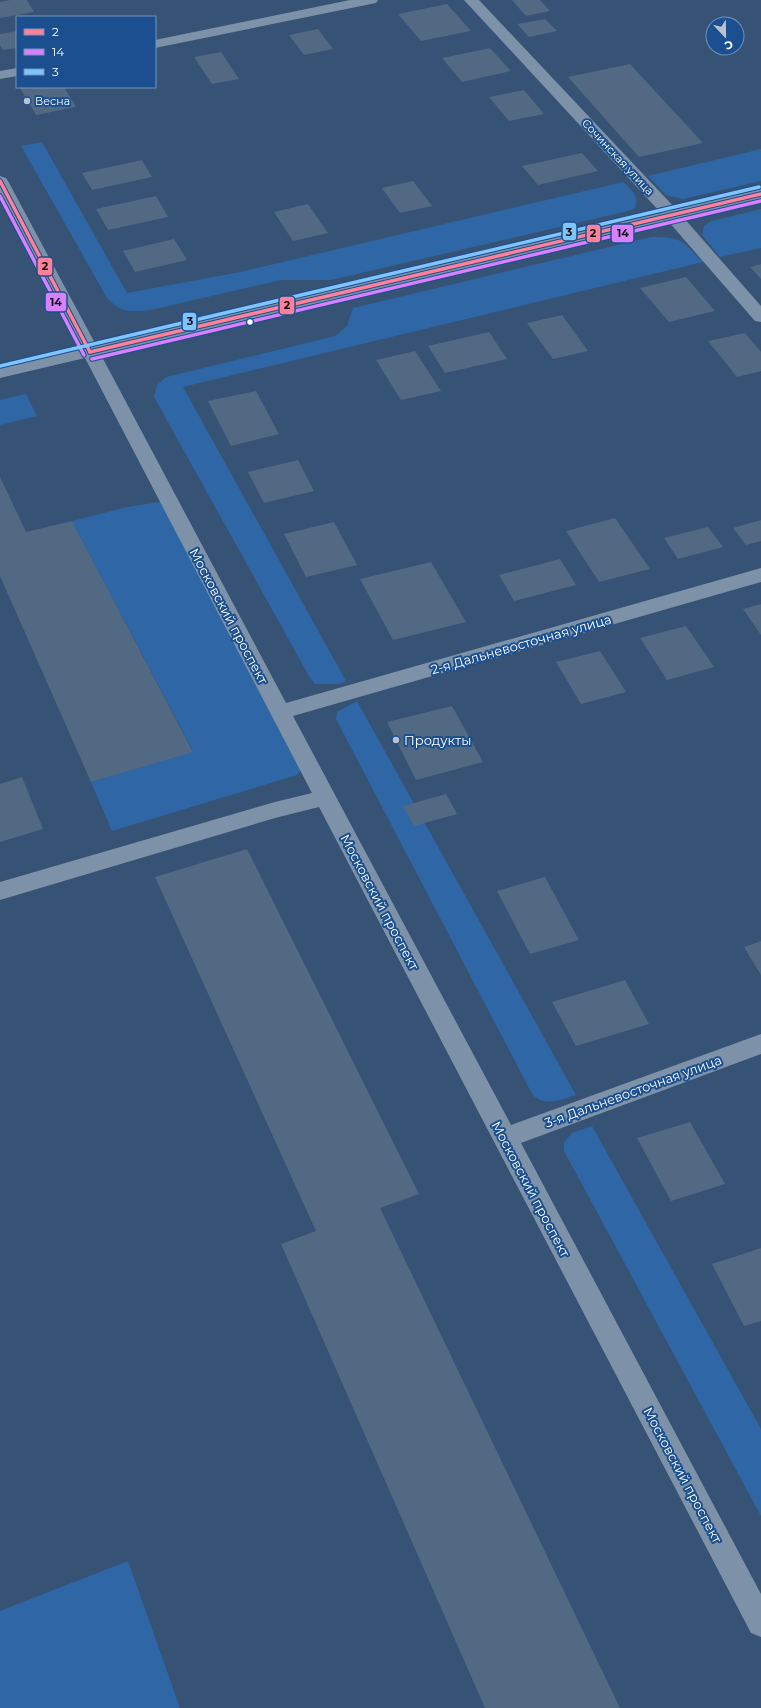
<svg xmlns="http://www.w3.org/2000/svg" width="761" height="1708" viewBox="0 0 761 1708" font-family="Montserrat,sans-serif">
	<rect width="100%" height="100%" fill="#365274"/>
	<!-- green -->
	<g fill="#2f66a5">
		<path d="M42,142L127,293L240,272L623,182C632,190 639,196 635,208L628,211L331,280H281L151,310C132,312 122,314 107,298L21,146Z"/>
		<polygon points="761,149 761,181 683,199 666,195 648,176"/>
		<polygon points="761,209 761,248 720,257 702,235 704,226 711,221"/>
		<path d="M651,237C683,237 681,240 703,262L183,387L346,681L339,684H315L309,676L154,397L157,385L166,377L335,336L347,326L353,308Z"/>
		<polygon points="26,394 37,416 0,425 0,400"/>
		<polygon points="166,501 304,767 297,775 112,831 91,782 193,751 72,521 127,507"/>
		<path d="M357,701L576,1095C561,1100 541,1108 531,1092L336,719L337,712Z"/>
		<polygon points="592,1126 761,1429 761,1516 564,1151 564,1142 572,1133"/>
		<polygon points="128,1561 180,1708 0,1708 0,1611"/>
	</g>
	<!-- building -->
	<g fill="#526984">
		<polygon points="10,0 27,0 34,12 0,18 0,2"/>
		<polygon points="512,0 540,0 550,11 526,16"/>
		<polygon points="447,4 471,31 421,41 398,14"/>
		<polygon points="545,19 557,31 529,37 517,24"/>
		<polygon points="318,29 333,49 304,55 289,35"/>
		<polygon points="17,31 17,48 3,50 0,45 0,34"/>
		<polygon points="490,48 511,71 462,82 442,58"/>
		<polygon points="221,52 239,79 212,84 194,57"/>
		<polygon points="630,64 703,143 639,157 568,77"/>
		<polygon points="24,87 64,87 76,107 36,115 20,88"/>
		<polygon points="524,90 544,114 509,121 489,97"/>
		<polygon points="582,153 598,171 538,185 522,166"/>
		<polygon points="142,160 152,177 92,190 82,173"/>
		<polygon points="413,181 432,206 400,213 382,188"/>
		<polygon points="156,196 168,217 108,230 96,209"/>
		<polygon points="308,204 328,233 293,241 274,212"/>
		<polygon points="174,239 187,260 135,272 123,251"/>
		<polygon points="761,264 761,279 750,267"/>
		<polygon points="686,277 715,311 669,322 640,288"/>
		<polygon points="562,315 588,351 553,359 527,323"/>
		<polygon points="489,332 507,359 445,373 428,346"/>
		<polygon points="745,333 761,352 761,371 737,377 708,341"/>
		<polygon points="415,351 441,391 401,400 376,360"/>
		<polygon points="256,391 279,434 231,446 208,401"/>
		<polygon points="298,460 314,491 264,503 248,472"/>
		<polygon points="0,477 26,532 72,521 193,752 91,782 0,576"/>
		<polygon points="615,518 650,569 599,582 566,531"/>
		<polygon points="761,520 761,541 746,545 733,528"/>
		<polygon points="334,522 357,565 306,577 284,534"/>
		<polygon points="708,527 723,547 678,559 664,538"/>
		<polygon points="560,559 576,585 514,601 499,575"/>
		<polygon points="431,562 466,622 393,640 360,579"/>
		<polygon points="761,604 761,635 743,609"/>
		<polygon points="686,626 714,667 667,680 640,638"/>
		<polygon points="600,651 626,692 581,704 556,662"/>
		<polygon points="452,706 483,762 416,780 387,722"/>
		<polygon points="22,777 43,829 0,842 0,784"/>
		<polygon points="446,794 457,814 414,826 403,806"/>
		<polygon points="247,849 419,1194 380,1208 620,1708 485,1708 281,1244 316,1231 155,877"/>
		<polygon points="545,877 579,940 530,954 497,891"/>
		<polygon points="761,941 761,975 744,947"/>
		<polygon points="625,980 649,1024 576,1046 552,1002"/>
		<polygon points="690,1122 725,1184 671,1201 637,1138"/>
		<polygon points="761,1248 761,1321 744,1326 712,1264"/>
	</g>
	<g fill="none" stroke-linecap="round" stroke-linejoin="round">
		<!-- minor -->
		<g fill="#7d92a8" fill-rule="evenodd">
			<polygon points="350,0 378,0 376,3 371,4 155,48 155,40"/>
			<polygon points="464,0 479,0 676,209 761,189 761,199 683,217 761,306 761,322 755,321 668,221 101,355 286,703 761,568 761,582 293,716 511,1125 761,1034 761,1054 521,1143 761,1594 761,1637 751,1633 319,807 275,818 0,900 0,882 275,802 312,793 85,358 0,378 0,368 80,349 0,196 0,176 6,178 8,181 96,345 661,213"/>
			<polygon points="17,68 17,76 0,79 0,71"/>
		</g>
		<defs>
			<g id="bus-1">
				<polyline points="0,181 90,352"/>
				<polyline points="90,352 761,194"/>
			</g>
			<g id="bus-2">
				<polyline points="0,196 84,355"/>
				<polyline points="92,359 761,201"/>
			</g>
			<polyline id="bus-3" points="0,366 759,187"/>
		</defs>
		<!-- bus-1 casing -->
		<use href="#bus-1" stroke="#1b4f8f" stroke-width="5.5"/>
		<!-- bus-2 casing -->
		<use href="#bus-2" stroke="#1b4f8f" stroke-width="5.5"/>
		<!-- bus-3 casing -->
		<use href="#bus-3" stroke="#1b4f8f" stroke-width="5.5"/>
		<!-- bus-1 -->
		<use href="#bus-1" stroke="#ff8098" stroke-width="3.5"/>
		<!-- bus-2 -->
		<use href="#bus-2" stroke="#d880ff" stroke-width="3.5"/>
		<!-- bus-3 -->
		<use href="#bus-3" stroke="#80c4ff" stroke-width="3.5"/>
	</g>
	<!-- markers -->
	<g fill="#b9c2ce" stroke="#1b4f8f" stroke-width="1.5">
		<circle cx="27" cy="101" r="4"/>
		<circle cx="396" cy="740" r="4"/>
	</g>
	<circle fill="#fff" stroke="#1b4f8f" stroke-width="1.5" cx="250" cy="322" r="3.5"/>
	<g text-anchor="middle" stroke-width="4" stroke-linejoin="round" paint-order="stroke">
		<!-- far-poi labels -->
		<g font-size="11" fill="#fff" stroke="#1b4f8f" text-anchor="start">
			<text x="35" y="105">Весна</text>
		</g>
		<!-- far-street labels -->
		<g font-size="11" fill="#fff" stroke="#1b4f8f">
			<text transform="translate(618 157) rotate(47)" y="4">Сочинская улица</text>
		</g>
		<!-- street labels -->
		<g font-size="13" fill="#fff" stroke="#1b4f8f">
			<text transform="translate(229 616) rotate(62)" y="5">Московский проспект</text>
			<text transform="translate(521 644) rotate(-16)" y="5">2-я Дальневосточная улица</text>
			<text transform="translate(380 902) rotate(62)" y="5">Московский проспект</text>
			<text transform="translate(633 1091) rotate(-20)" y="5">3-я Дальневосточная улица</text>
			<text transform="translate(531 1189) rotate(62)" y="5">Московский проспект</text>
			<text transform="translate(683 1475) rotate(62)" y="5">Московский проспект</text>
		</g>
		<!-- poi labels -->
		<g font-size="13" fill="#fff" stroke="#1b4f8f" text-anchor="start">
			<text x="404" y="745">Продукты</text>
		</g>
	</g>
	<g stroke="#1b4f8f" stroke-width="1.5">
		<rect x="562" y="222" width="15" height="19" rx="4" fill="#80c4ff"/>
		<rect x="586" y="224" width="15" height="19" rx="4" fill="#ff8098"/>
		<rect x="611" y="224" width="23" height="19" rx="4" fill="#d880ff"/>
		<rect x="37" y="257" width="16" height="19" rx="4" fill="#ff8098"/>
		<rect x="45" y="292" width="22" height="20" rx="4" fill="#d880ff"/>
		<rect x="279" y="296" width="16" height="19" rx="4" fill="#ff8098"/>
		<rect x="182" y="312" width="15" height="19" rx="4" fill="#80c4ff"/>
	</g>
	<g font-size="11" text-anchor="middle" font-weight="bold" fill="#111">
		<text x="569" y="236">3</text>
		<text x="593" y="237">2</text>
		<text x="623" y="237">14</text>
		<text x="45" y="270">2</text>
		<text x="56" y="306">14</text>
		<text x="287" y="309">2</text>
		<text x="190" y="325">3</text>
	</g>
	<!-- legend -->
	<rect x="16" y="16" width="140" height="72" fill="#1b4f8f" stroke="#7695bc"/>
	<rect x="24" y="29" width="20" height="6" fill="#ff8098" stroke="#7695bc"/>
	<text x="52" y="36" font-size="12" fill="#ffffff">2</text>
	<rect x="24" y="49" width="20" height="6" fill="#d880ff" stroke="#7695bc"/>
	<text x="52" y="56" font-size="12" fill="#ffffff">14</text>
	<rect x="24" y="69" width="20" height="6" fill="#80c4ff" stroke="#7695bc"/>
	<text x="52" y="76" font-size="12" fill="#ffffff">3</text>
	<!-- north arrow -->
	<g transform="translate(725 36) rotate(158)"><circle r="19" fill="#1b4f8f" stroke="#7695bc"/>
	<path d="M0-3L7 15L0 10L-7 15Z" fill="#b9c2ce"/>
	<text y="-6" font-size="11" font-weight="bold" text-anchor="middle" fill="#ffffff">С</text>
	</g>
</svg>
